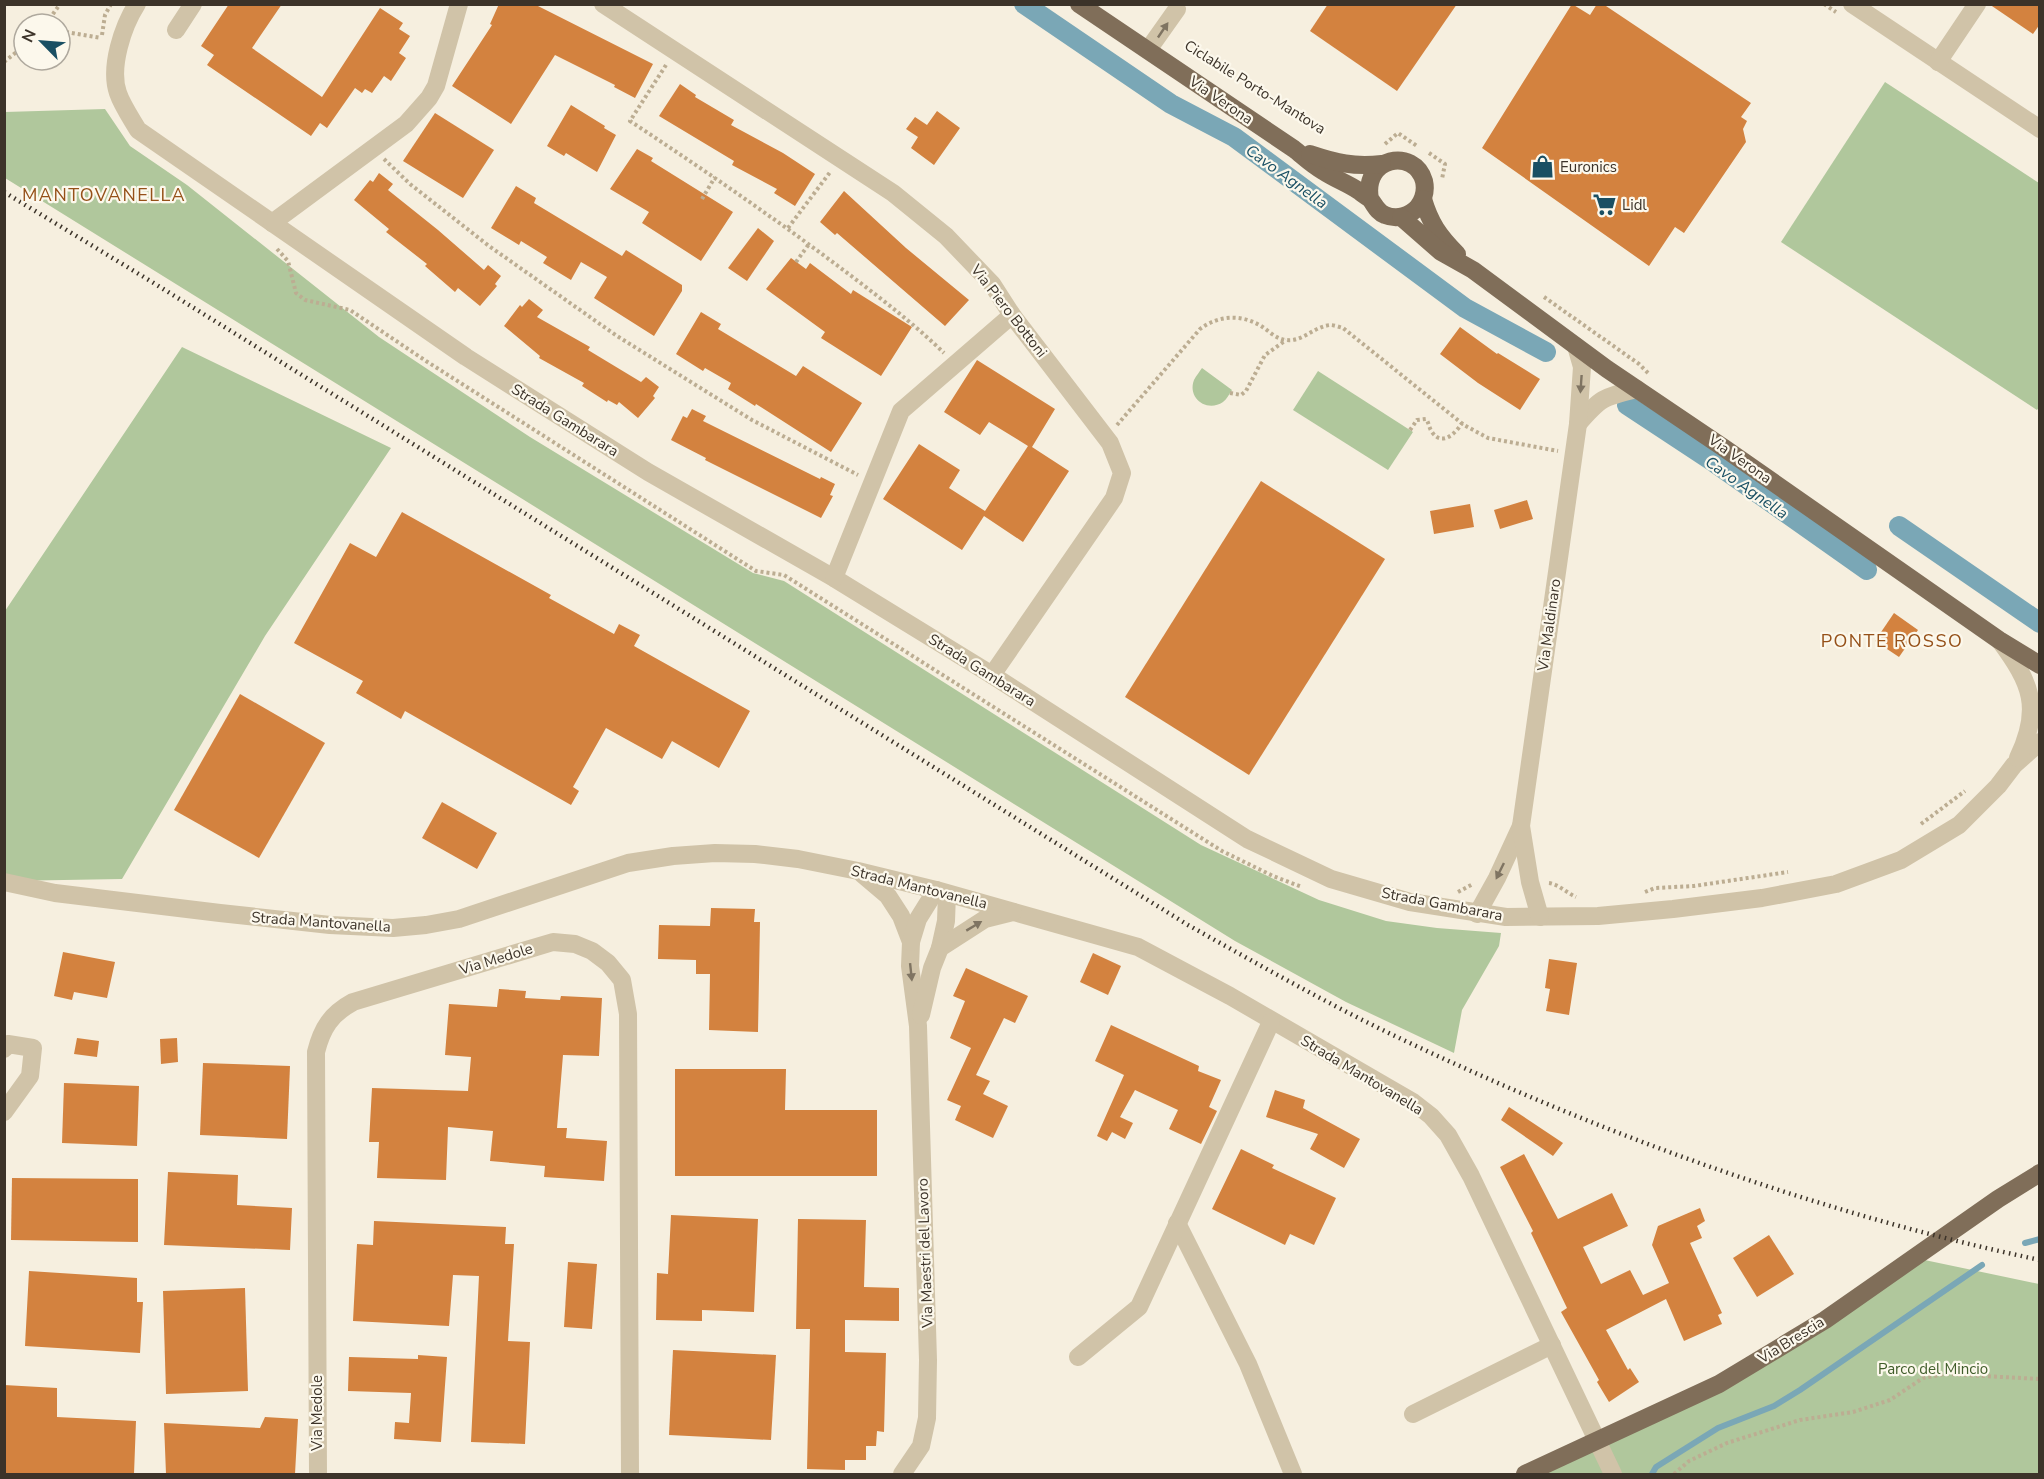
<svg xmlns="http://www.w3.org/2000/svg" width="2044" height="1479" viewBox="0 0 2044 1479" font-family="'Nunito Sans',sans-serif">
	<rect width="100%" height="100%" fill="#f6efdf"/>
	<!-- green -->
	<g fill="#b0c79c">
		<polygon points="1885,82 2039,183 2040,406 2037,410 1781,242"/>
		<polygon points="105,109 130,146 187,185 379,337 530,437 753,573 784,581 1201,845 1319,900 1386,921 1437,928 1501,933 1499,946 1462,1010 1454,1053 1346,1002 1235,941 5,178 5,112"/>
		<polygon points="182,347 391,448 265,636 122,879 5,881 5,611"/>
		<path d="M1202,368L1232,390C1229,394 1227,399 1223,402C1207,413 1187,398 1194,380C1196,376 1200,371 1202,368Z"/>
		<polygon points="1318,371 1413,432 1388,470 1293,410"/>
		<polygon points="1915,1258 2039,1284 2039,1474 1522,1474 1673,1406"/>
	</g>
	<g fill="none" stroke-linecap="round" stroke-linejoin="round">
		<!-- stream -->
		<g stroke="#7aa7b6" stroke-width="6">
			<polyline points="2025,1243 2040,1239"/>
			<polyline points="1652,1474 1656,1467 1718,1428 1774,1406 1800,1390 1982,1265"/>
		</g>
		<!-- canal -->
		<g stroke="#7aa7b6" stroke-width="20">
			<polyline points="1024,4 1171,104 1234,137 1465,308 1546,352"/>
			<polyline points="1627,405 1715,463 1867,570"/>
			<polyline points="1899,526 2040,623"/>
		</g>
	</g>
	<!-- building -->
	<g fill="#d3823f">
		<polygon points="229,4 282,4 252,48 322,97 380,8 403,23 399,29 410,36 399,53 406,58 391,81 384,76 372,93 365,89 362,93 355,88 327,128 320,123 311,136 207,65 214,55 201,46"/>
		<polygon points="499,4 534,4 653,64 635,98 614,87 615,85 555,55 511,124 452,86 492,25 490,24"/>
		<polygon points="1328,4 1457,4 1397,91 1310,31"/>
		<polygon points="1572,4 1590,15 1597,4 1603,4 1751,103 1741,117 1747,121 1743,129 1746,142 1684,233 1675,227 1649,266 1482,148"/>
		<polygon points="1989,4 2040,4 2040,24 2033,34"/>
		<polygon points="680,84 696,95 695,97 734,120 731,125 783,153 815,174 795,206 774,193 777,189 732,165 734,161 659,116"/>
		<polygon points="571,105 605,126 604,128 616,135 597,172 566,153 564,156 547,146"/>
		<polygon points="937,111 960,128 934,165 911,148 918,137 906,129 915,117 927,125"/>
		<polygon points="435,113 494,150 463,198 403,161"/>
		<polygon points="637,149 653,158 651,161 733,212 701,261 642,223 649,212 610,189"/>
		<polygon points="379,173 393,184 388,190 438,230 484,270 488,265 501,276 495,284 497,286 480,306 458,288 455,292 425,266 427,264 386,232 389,229 354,200 370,180 373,182"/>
		<polygon points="516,186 536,198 534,203 622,256 626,250 682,285 682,291 654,336 594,298 607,277 581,262 571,280 543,263 547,257 521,241 519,245 491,228"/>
		<polygon points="844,191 906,248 969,300 945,326 837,233 835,235 820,222"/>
		<polygon points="758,228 774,241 747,281 728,268"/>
		<polygon points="791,258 806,269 810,263 851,294 853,290 912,327 881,376 821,338 825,332 766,289"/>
		<polygon points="529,299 543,310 537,317 590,347 588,350 641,382 646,377 659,387 653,396 655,398 638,418 619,402 617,405 608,400 607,402 582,386 584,383 539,358 540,356 504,326 520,305 522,307"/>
		<polygon points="701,312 721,324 718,329 796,376 803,366 862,403 831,452 756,404 755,406 728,389 731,383 705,368 703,371 676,354"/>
		<polygon points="1460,327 1497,354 1498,353 1540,379 1520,410 1478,383 1440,354"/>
		<polygon points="977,360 1055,409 1032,447 1069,471 1023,542 984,516 962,550 883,499 919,444 960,470 949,488 985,511 1028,446 989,422 980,435 944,412"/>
		<polygon points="692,409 706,416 703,421 820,479 821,477 835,484 830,495 833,496 821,518 705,460 706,458 671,440 683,416 687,418"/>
		<polygon points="1261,481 1385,559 1249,775 1125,697"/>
		<polygon points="1527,500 1533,519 1500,529 1494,510"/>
		<polygon points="1470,504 1474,527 1434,534 1430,511"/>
		<polygon points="402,512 551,595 549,598 614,634 619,624 640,635 634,646 750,711 719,768 672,741 662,759 606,728 573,787 579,791 571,805 405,711 401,719 356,693 363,681 294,643 350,543 376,557"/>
		<polygon points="1894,613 1918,630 1899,657 1875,641"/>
		<polygon points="240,694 325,743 259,858 174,810"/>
		<polygon points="442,802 497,833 477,869 422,838"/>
		<polygon points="711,908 755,909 754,922 760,922 758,1032 709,1030 710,974 696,974 696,960 658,959 659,925 710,926"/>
		<polygon points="63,952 115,962 107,998 74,992 72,1000 54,996"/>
		<polygon points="1093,953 1121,966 1108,995 1080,982"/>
		<polygon points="1549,959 1577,963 1569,1015 1546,1011 1550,989 1545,988"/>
		<polygon points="966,968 1028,996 1015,1023 1004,1018 976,1075 990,1081 983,1094 1008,1106 993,1138 955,1120 961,1106 947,1100 971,1048 950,1038 965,1001 953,996"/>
		<polygon points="499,989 526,991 525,998 560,1000 561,996 602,998 599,1056 563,1055 557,1128 567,1128 566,1138 607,1141 604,1181 544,1177 545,1166 490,1161 493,1131 448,1127 446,1180 377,1178 379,1142 369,1142 372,1088 468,1091 471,1057 445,1055 449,1004 497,1007"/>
		<polygon points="1111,1025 1199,1066 1198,1071 1221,1080 1209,1107 1217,1111 1201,1144 1169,1129 1178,1110 1135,1090 1120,1117 1133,1123 1125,1139 1112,1132 1107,1141 1097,1136 1124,1075 1095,1061"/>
		<polygon points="77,1038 99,1041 97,1057 74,1054"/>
		<polygon points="177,1038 178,1062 161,1064 160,1039"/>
		<polygon points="203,1063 290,1066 287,1139 200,1135"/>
		<polygon points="675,1069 786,1069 785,1110 877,1110 877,1176 675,1176"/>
		<polygon points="64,1083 139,1086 137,1146 62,1143"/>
		<polygon points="1275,1090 1305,1100 1303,1108 1360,1139 1344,1168 1310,1149 1318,1134 1266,1117"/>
		<polygon points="1509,1107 1563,1143 1553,1156 1501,1120"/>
		<polygon points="1241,1149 1274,1165 1272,1168 1336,1198 1314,1245 1290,1234 1285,1245 1212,1209"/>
		<polygon points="1524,1154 1558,1219 1612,1193 1628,1226 1583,1247 1601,1284 1630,1270 1643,1295 1669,1283 1652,1245 1658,1226 1700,1208 1705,1221 1697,1226 1702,1238 1690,1243 1722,1313 1718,1315 1722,1324 1684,1341 1666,1299 1606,1330 1628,1370 1630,1368 1639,1382 1609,1402 1597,1382 1599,1380 1561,1312 1567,1308 1531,1233 1533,1231 1500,1167"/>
		<polygon points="168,1172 238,1175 237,1205 292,1208 290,1250 164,1245"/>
		<polygon points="12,1178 138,1179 138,1242 11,1240"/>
		<polygon points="671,1215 758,1219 754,1312 702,1310 702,1321 656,1320 657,1273 668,1274"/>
		<polygon points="798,1219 866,1220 864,1287 899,1288 899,1321 845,1320 845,1352 886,1353 884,1432 877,1431 876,1446 866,1446 866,1460 845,1460 845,1470 807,1469 810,1329 796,1329"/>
		<polygon points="374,1221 506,1227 505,1244 514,1244 508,1341 530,1342 525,1444 471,1442 479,1276 453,1275 449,1326 353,1321 357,1244 373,1245"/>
		<polygon points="1769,1235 1794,1274 1757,1297 1733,1258"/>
		<polygon points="568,1262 597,1264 592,1329 564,1327"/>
		<polygon points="29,1271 137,1278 137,1302 143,1302 140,1353 25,1346"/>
		<polygon points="245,1288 248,1391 166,1394 163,1291"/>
		<polygon points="673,1350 776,1355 771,1440 669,1435"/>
		<polygon points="418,1355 447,1357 441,1442 394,1439 395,1422 409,1423 411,1393 348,1391 349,1357 418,1359"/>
		<polygon points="4,1385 57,1388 57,1417 136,1421 134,1474 4,1474"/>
		<polygon points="265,1417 298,1419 295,1474 166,1474 164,1423 260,1428"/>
	</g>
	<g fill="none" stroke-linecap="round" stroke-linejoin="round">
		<!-- path -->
		<g stroke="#bcad92" stroke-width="4" stroke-dasharray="3 3" stroke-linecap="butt">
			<polyline points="1824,4 1836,12"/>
			<polyline points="46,24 60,4"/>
			<polyline points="60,31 101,38"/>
			<polyline points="102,35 105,15 111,4"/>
			<polyline points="4,62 24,46"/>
			<path d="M666,65L630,121C701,168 770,215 838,266C874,293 911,321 944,353"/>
			<polyline points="1385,144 1398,133 1417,146"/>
			<polyline points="1429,153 1445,164 1442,179"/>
			<polyline points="384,159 410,184 489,246 617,336 752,420 858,475"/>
			<polyline points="702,199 715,177"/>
			<polyline points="788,228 831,171"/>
			<polyline points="277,249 288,261 296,293 305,300 350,310 426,361 756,571 784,575 1222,851 1273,876 1302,887"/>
			<polyline points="796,262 809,244"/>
			<polyline points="1544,297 1639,364 1649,374"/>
			<polyline points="1230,393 1241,395 1246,391 1265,355 1286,340"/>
			<path d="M1117,425L1200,329C1219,315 1241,314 1261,326C1269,331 1276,339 1286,340C1303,342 1313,327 1330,325C1334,325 1339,327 1343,328L1464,425L1488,438L1558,451"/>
			<path d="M1410,430L1417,420L1426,419C1429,423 1429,428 1432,432C1442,447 1456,433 1462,423"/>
			<polyline points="1921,824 1965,791"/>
			<path d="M1549,883C1558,884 1567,893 1576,897"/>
			<polyline points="1458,892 1473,884"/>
			<polyline points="1645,892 1655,888 1694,886 1788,872"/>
			<polyline points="1674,1474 1689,1461 1727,1443 1800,1420 1853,1412 1890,1400 1923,1378 1945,1374 2040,1379"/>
		</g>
		<!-- minor -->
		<g stroke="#d0c3a8" stroke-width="18">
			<path d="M137,4C123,26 109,67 118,93C122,105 131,118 138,130L466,357L648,472L834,578L992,675L1247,839L1331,879L1410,902L1506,917L1598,916L1673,909L1762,898L1836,884L1901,860L1959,825L1998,786L2014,765L2040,742"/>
			<polyline points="603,4 893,193 946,236 992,284 1012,315 1110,443 1122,473 1114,498 992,675"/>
			<polyline points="1852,4 2040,129"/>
			<polyline points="176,30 193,4"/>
			<polyline points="1148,50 1177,9"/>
			<polyline points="1938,62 1977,4"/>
			<polyline points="272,223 406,124 429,98 436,86 459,4"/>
			<path d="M1578,424C1601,397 1604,397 1637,389"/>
			<polyline points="834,578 901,411 1012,315"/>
			<path d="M2000,641C2031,683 2042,708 2018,758"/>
			<polyline points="862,874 888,896 901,916 911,942 910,966 918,1026 928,1360 927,1418 921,1446 902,1474"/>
			<polyline points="4,882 55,893 220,913 330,925 393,928 426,925 459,919 628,863 673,856 715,853 755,854 798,859 858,871 936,890 1138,947 1230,996 1413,1102 1431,1116 1448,1135 1471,1176 1613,1474"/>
			<polyline points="1477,914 1497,878 1521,826"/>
			<polyline points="1540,917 1530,882 1521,826 1578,424 1582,367 1576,346"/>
			<polyline points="911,942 918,919 936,890"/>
			<polyline points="940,948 946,921 947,894"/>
			<polyline points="921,1015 932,968 940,948 985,919 1013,912"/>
			<polyline points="4,1049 8,1044 33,1048 30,1076 4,1112"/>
			<polyline points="1177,1223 1248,1364 1293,1474"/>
			<polyline points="1078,1357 1139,1307 1271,1022"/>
			<polyline points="1413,1414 1552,1345"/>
			<path d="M318,1474L316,1052C322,1028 331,1014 353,1002L553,942L575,944L592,951L608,963L622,980L628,1014L630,1474"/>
		</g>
		<!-- major -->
		<g stroke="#806e59" stroke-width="18">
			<path d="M1079,4L1294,149C1303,156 1312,165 1323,171C1335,179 1347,183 1359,191C1362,194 1367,196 1370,199C1375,205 1377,212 1385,215C1397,220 1410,216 1418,207C1424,199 1426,190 1424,181C1414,147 1362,157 1370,199"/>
			<path d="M1310,154C1337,163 1353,167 1382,164"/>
			<path d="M1423,199C1430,223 1439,236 1457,254"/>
			<polyline points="1401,217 1441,252 1473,270 1607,369 1724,448 1999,640 2040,665"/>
			<polyline points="1525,1474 1719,1384 1825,1320 1998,1199 2040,1173"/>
		</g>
		<!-- rail -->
		<path stroke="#3c3329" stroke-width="4.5" stroke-dasharray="1.5 4.5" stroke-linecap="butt" d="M4,192L152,282L1188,925C1256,963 1324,1002 1395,1036C1601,1134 1817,1213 2040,1260"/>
	</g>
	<!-- one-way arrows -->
	<defs><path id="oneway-solid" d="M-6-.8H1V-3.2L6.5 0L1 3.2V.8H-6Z" transform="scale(1.5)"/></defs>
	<g fill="#7f7462">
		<use href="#oneway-solid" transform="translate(1163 30) rotate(-56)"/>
		<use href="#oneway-solid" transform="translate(1581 384) rotate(94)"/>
		<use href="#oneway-solid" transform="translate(1500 871) rotate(116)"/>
		<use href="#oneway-solid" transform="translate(974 926) rotate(-31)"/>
		<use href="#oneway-solid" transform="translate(911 972) rotate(84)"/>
	</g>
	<!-- icons -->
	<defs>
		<symbol id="shop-bare" viewBox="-9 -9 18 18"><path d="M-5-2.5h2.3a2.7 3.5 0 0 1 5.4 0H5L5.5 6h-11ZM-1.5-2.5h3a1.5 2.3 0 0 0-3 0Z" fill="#194f63" stroke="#fcf8ec" stroke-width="2.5" paint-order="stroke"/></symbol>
		<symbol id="supermarket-bare" viewBox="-9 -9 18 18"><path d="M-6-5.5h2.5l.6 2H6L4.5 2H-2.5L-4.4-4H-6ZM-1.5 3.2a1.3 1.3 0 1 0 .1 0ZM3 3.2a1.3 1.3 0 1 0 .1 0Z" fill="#194f63" stroke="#fcf8ec" stroke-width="2.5" paint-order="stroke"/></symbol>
	</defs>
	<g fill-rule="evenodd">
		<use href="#shop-bare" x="1526" y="150" width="33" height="33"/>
		<use href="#supermarket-bare" x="1588" y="188" width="33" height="33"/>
	</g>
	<g text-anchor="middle" stroke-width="4.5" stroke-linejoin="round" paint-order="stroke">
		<!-- street labels -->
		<g font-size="15" fill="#3c3329" stroke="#fcf8ec">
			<text transform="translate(1255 87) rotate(32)" y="5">Ciclabile Porto-Mantova</text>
			<text transform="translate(1221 100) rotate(34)" y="5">Via Verona</text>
			<text transform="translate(1009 311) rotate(52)" y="5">Via Piero Bottoni</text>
			<text transform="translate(565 420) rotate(32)" y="5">Strada Gambarara</text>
			<text transform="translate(1740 459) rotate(35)" y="5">Via Verona</text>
			<text transform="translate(1549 625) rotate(-82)" y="5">Via Maldinaro</text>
			<text transform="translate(982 670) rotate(32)" y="5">Strada Gambarara</text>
			<text transform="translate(919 887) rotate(14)" y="5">Strada Mantovanella</text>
			<text transform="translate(1442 904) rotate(11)" y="5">Strada Gambarara</text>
			<text transform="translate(321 922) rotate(4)" y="5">Strada Mantovanella</text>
			<text transform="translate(496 959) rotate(-17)" y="5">Via Medole</text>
			<text transform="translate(1362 1075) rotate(31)" y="5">Strada Mantovanella</text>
			<text transform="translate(925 1253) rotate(-92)" y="5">Via Maestri del Lavoro</text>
			<text transform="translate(1791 1340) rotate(-32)" y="5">Via Brescia</text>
			<text transform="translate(317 1413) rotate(-90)" y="5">Via Medole</text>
		</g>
		<!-- poi labels -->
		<g font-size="15" fill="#3c3329" stroke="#fcf8ec" text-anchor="start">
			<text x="1560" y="172">Euronics</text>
			<text x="1622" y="210">Lidl</text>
		</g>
		<!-- park labels -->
		<g font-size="15" fill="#405d2a" stroke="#fcf8ec">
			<text x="1933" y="1374">Parco del Mincio</text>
		</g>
		<!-- water labels -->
		<g font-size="16" font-style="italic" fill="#194f63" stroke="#fcf8ec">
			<text transform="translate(1287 176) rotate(36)" y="6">Cavo Agnella</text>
			<text transform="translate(1747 487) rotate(35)" y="6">Cavo Agnella</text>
		</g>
		<!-- quarter labels -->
		<g font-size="18" letter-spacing="1.5" fill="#955018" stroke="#fcf8ec">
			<text x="104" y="201">MANTOVANELLA</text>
			<text x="1892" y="647">PONTE ROSSO</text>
		</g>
	</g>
	<!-- border -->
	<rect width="2044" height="1479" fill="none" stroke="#3c3329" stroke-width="12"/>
	<!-- north arrow -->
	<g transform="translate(42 42) rotate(295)"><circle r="28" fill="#fcf8ec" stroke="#afa99e" stroke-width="1.5"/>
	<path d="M0-4.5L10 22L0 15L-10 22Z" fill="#194f63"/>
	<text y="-9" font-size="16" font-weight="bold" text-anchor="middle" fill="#3c3329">N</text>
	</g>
</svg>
